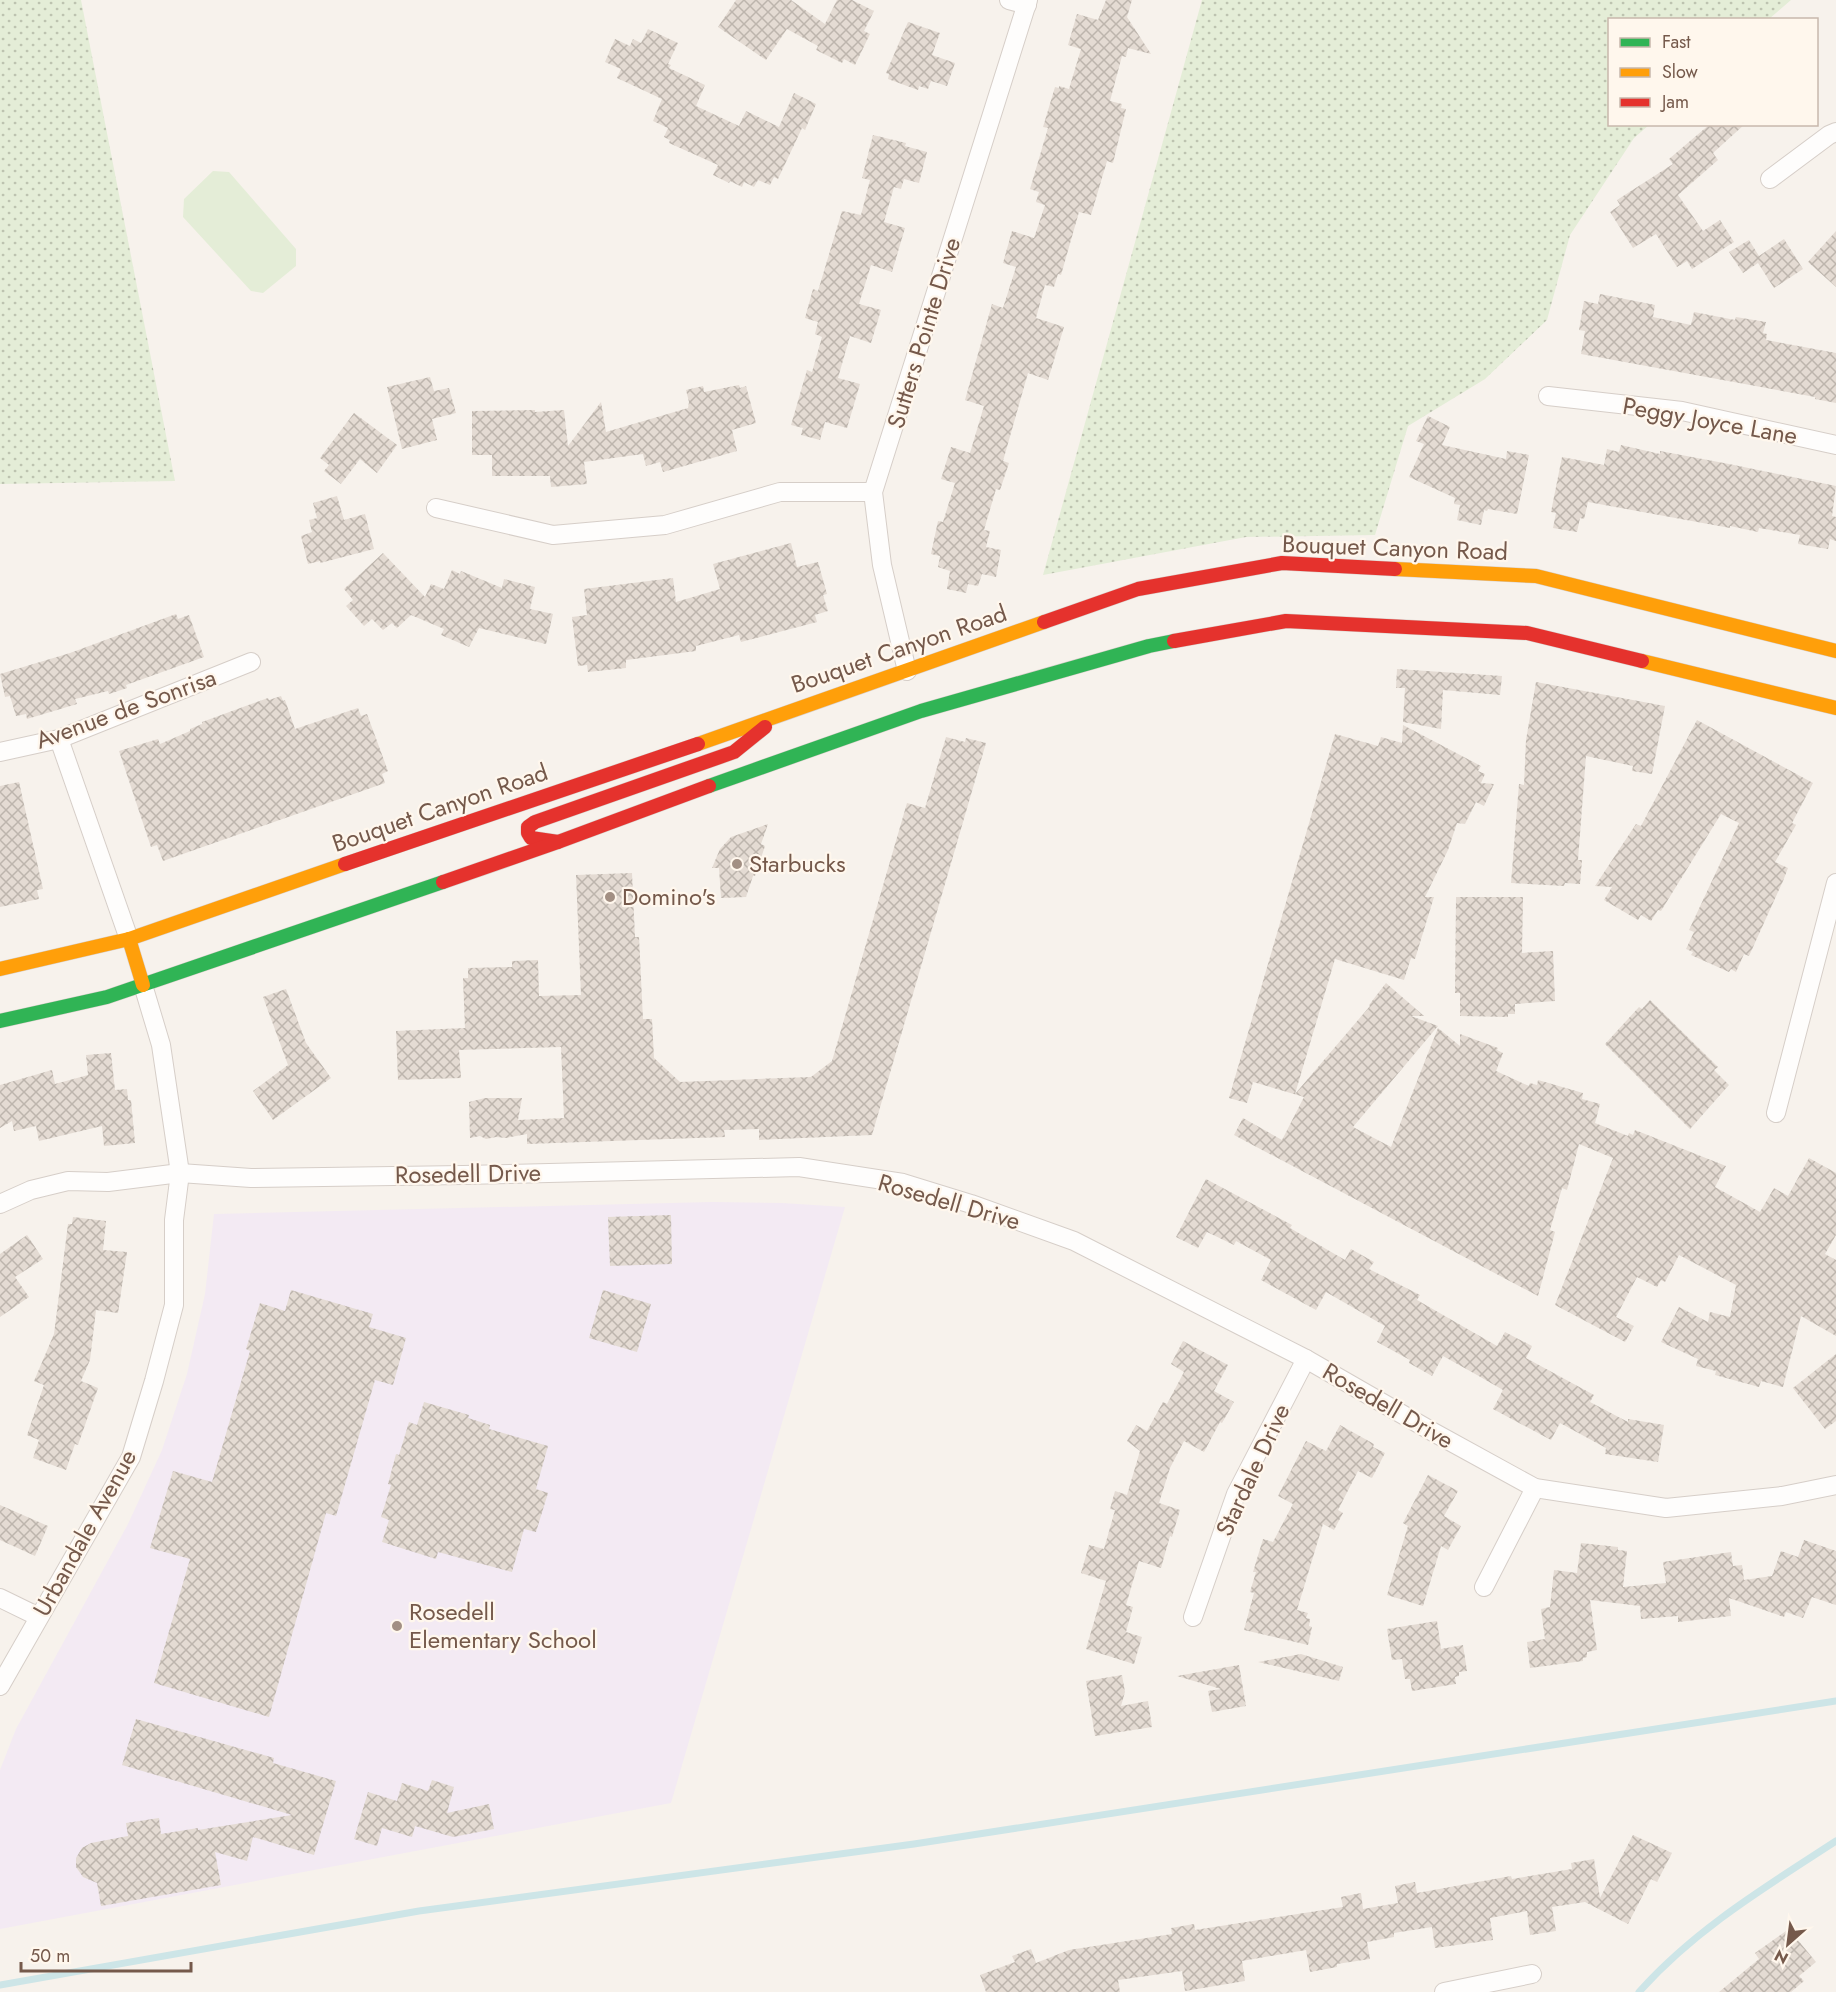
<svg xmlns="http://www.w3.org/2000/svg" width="1836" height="1992" viewBox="0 0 1836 1992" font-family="Jost,sans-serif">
	<defs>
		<pattern id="grass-dots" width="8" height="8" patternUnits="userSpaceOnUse" patternTransform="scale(1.5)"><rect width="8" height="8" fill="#e4edd7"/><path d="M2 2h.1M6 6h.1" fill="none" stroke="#bdc3b0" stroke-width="1.8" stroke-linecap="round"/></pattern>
		<pattern id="building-cross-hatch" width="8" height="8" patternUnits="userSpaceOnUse" patternTransform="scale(1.5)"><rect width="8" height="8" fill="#e4dbd3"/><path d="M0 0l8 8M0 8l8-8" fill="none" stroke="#bdb5ad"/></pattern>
	</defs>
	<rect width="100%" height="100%" fill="#f7f2ec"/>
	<!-- education -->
	<polygon fill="#f3eaf3" points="712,1202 782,1203 845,1207 671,1803 0,1929 0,1770 16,1729 128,1524 162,1450 187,1374 205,1294 214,1214"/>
	<!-- grass -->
	<g fill="url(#grass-dots)">
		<polygon points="0,0 81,0 175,481 0,484"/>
		<polygon points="1202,0 1791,0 1769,19 1610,20 1610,124 1649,125 1634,138 1570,235 1547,320 1485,379 1408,426 1375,535 1246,537 1043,575"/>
	</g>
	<!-- park -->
	<polygon fill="#e4edd7" points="213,171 229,172 296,249 296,266 263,293 251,291 183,217 184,199"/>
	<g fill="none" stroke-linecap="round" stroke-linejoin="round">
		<!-- stream -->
		<g stroke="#cde5e7" stroke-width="7">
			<polyline points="0,1985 419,1911 914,1844 1836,1701"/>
			<path d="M1639,1992C1695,1929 1767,1886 1836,1841"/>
		</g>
	</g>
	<!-- building -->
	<g fill="url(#building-cross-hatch)">
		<polygon points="736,0 791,0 825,24 837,0 852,0 874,11 864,31 870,34 855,65 844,59 842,63 816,50 818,46 787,29 766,60 718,27"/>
		<polygon points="1106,0 1132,0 1127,17 1151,54 1128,48 1126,57 1122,56 1110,101 1122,104 1121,108 1126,109 1113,163 1107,161 1091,215 1079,212 1061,275 1058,274 1054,287 1045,285 1036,318 1064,327 1048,380 1028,373 1003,461 1009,463 1000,490 996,489 984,530 990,531 986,547 1001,550 996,577 982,574 978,586 968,584 966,593 947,589 950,571 938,567 940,556 931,554 938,521 943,522 955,483 941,479 951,447 970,453 984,406 965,400 992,304 1003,308 1016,267 1003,263 1012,231 1034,238 1045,205 1036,202 1039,192 1030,189 1048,128 1043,127 1055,87 1059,88 1059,86 1069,89 1081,49 1068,45 1077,14 1098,20"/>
		<polygon points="908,22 940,33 932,55 955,63 947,86 931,81 928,89 919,86 918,90 888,79 889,74 886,73"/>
		<polygon points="648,29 678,43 668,64 671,65 669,68 705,85 696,106 739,126 746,111 779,127 794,93 816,104 805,130 802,128 778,179 774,177 770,185 758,180 754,187 744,182 742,187 730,181 729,183 713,175 718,165 669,143 670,140 664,137 668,128 653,121 662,99 617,78 621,69 605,62 615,39 630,46 633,39 641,43"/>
		<polygon points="1710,124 1745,124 1713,153 1718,160 1678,195 1703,231 1720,220 1734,242 1692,269 1687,261 1677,267 1656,234 1633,248 1610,212 1620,205 1617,200 1673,164 1669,159"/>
		<polygon points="873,135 906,143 905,146 927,152 919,183 904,179 901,189 894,187 884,222 905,228 892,272 871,265 859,304 881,310 871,343 850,336 838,378 860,384 847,428 825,422 820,440 801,435 803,428 791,425 807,370 812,372 822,337 815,334 818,322 805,318 813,289 818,291 842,211 861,215 870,180 862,178"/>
		<polygon points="1836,231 1836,287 1808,262"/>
		<polygon points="1784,239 1803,269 1774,288 1758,263 1743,273 1729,252 1749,240 1759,256"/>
		<polygon points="1600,294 1655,305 1653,317 1691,325 1694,312 1735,320 1736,317 1766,322 1763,333 1767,334 1766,340 1836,353 1836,403 1815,399 1815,397 1581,354 1585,331 1579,330 1584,301 1598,304"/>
		<polygon points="430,377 434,391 449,388 456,413 432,419 437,440 402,449 387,387"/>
		<polygon points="739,385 740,388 746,386 756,423 732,430 737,451 663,472 660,462 646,466 643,454 584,462 587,484 551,487 550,476 492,476 492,455 472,455 472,411 535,410 535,412 564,410 568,446 601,402 606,432 688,408 689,402 686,390 703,386 704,392"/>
		<polygon points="354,413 397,445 377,473 360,459 341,484 324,471 329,465 320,458"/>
		<polygon points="1428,416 1450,427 1442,445 1506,459 1507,451 1529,455 1517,514 1488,509 1487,511 1484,510 1481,525 1457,520 1460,505 1454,504 1455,498 1409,477 1424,444 1416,441"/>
		<polygon points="1621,445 1660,454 1660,451 1729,464 1836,486 1832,516 1836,517 1836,541 1830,539 1828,549 1798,544 1800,535 1759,528 1758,532 1730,526 1730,528 1588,502 1584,519 1580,518 1577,532 1553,528 1556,513 1551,512 1562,457 1604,465 1607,449 1619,452"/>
		<polygon points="337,496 344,520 365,514 374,549 320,563 320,561 308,564 301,536 312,532 309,520 317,518 313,503"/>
		<polygon points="791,543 797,567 818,562 827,594 823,595 828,611 815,615 817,622 741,642 739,635 696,646 696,651 626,660 626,668 588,672 587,665 578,666 572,617 587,615 584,589 673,578 676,602 720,589 713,564"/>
		<polygon points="383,553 425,597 431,584 444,589 452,570 460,574 461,571 502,588 504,579 535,587 530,609 553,614 546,644 479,628 469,647 441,635 444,629 411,615 397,628 392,623 383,630 372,619 364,626 346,606 353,600 344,589"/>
		<polygon points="176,614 178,619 189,615 204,657 126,685 127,688 109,694 108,691 75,699 77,704 27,719 26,714 16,716 10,696 5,697 0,674 70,653"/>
		<polygon points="1397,669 1502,676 1500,695 1443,690 1441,729 1403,722 1405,688 1396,688"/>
		<polygon points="1536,682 1665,706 1652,774 1632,771 1633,766 1586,756 1578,860 1582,860 1580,884 1565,883 1564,886 1511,883 1519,784 1524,785 1526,740"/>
		<polygon points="281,696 283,701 285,700 295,729 358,708 361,716 367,714 388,771 382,774 385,783 163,861 157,845 151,847 119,751 158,739 160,744 190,731 190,729 202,724 202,722 268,698 269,700"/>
		<polygon points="1697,720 1813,783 1792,823 1796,825 1775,862 1788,868 1783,881 1749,956 1744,954 1736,972 1731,969 1729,972 1691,955 1693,952 1686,949 1694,932 1689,930 1739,823 1721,814 1661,911 1658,910 1651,921 1641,915 1638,920 1604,900 1612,887 1595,886 1636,824 1641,826"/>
		<polygon points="1403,725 1481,766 1478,771 1485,774 1481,783 1494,784 1484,806 1476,802 1465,824 1457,823 1448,850 1425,897 1434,897 1415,959 1411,958 1404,980 1335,959 1295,1094 1370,1006 1369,1005 1386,983 1424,1016 1411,1016 1438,1026 1353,1127 1391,1147 1438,1028 1460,1046 1460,1034 1498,1048 1497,1050 1503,1053 1496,1071 1529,1086 1530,1083 1537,1085 1538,1080 1583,1093 1582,1099 1600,1104 1595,1123 1628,1136 1629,1133 1633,1135 1635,1130 1726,1166 1715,1187 1760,1212 1774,1188 1788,1196 1809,1158 1836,1173 1836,1235 1825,1254 1836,1260 1836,1336 1801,1316 1783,1387 1761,1381 1759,1387 1715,1375 1716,1371 1696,1366 1698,1359 1661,1342 1679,1307 1708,1322 1710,1312 1730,1317 1736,1285 1679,1255 1665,1282 1661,1280 1657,1287 1637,1277 1616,1317 1634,1326 1625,1342 1555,1305 1613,1158 1579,1144 1567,1190 1562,1188 1550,1230 1555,1232 1538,1296 1234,1135 1243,1118 1282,1140 1304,1097 1253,1082 1247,1103 1229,1098 1335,734 1378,746 1381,737 1402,743"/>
		<polygon points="946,737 965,742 966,738 986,743 872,1135 759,1140 759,1129 724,1130 725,1137 527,1144 527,1134 506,1138 496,1137 486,1139 480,1136 470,1138 469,1102 485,1098 522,1098 518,1120 564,1118 561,1047 459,1050 461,1078 398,1080 396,1031 465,1028 463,978 468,978 468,968 512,967 512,961 538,960 539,996 581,995 576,875 632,873 635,937 639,937 643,1019 652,1019 654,1058 680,1082 811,1077 832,1061 907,803 925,808"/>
		<polygon points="19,782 43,889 37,890 39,899 0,907 0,786"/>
		<polygon points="768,824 761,844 765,846 755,876 753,876 746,897 721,898 719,868 712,868 720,849 731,837"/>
		<polygon points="1456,897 1523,897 1522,953 1553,951 1555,1001 1515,1004 1515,1014 1508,1014 1508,1017 1460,1016 1460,993 1455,993"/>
		<polygon points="286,989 306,1043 331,1078 273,1120 253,1091 288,1065 263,997"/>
		<polygon points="1650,1000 1718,1067 1714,1070 1729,1085 1690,1129 1605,1044 1639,1007 1642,1009"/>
		<polygon points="111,1053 115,1090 127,1089 128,1100 131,1100 135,1143 104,1146 102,1126 39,1141 36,1126 14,1131 12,1121 0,1128 0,1085 52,1070 55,1084 88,1075 86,1055"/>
		<polygon points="1206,1179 1292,1225 1290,1228 1345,1260 1351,1249 1374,1262 1369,1269 1420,1295 1417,1300 1497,1346 1505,1332 1532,1346 1526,1358 1594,1395 1590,1402 1628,1422 1628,1419 1664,1425 1658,1462 1605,1454 1606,1448 1560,1423 1551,1440 1493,1409 1503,1390 1477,1375 1443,1356 1432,1376 1409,1363 1410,1360 1377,1342 1385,1326 1326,1292 1316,1310 1261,1280 1271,1260 1236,1241 1234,1245 1207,1232 1198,1248 1176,1237"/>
		<polygon points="671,1215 672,1264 610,1266 608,1217"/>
		<polygon points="73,1217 106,1221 103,1250 127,1252 118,1313 96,1310 90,1360 81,1381 98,1388 78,1445 75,1444 66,1470 33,1458 39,1440 27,1435 44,1385 34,1381 54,1334 68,1224 72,1224"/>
		<polygon points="27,1235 43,1259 15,1277 29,1297 0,1317 0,1254"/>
		<polygon points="291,1290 373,1314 369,1327 406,1338 393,1385 375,1380 336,1516 326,1513 269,1717 154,1683 190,1559 150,1548 173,1471 212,1482 250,1351 246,1349 260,1303 285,1311"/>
		<polygon points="603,1290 651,1304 637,1352 589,1338"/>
		<polygon points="1183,1341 1228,1365 1214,1391 1234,1402 1222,1423 1220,1422 1204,1452 1184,1441 1170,1468 1159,1503 1180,1510 1172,1537 1170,1536 1161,1568 1139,1561 1126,1605 1133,1607 1126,1632 1142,1637 1134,1664 1086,1649 1106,1581 1081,1573 1089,1545 1104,1549 1115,1510 1110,1509 1115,1491 1127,1495 1140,1451 1127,1441 1136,1425 1147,1431 1163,1402 1167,1404 1184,1372 1171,1364"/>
		<polygon points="1836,1354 1836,1421 1825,1429 1793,1388"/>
		<polygon points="424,1402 469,1415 468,1418 490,1425 489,1429 548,1446 536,1489 548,1493 536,1532 524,1529 512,1572 438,1552 436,1559 382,1542 389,1520 381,1517 391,1485 388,1484 396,1454 399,1455 409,1422 417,1425"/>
		<polygon points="1340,1425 1374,1444 1373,1447 1385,1453 1372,1478 1358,1471 1338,1510 1343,1513 1334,1530 1323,1524 1297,1610 1308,1613 1306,1618 1310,1619 1309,1626 1312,1627 1308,1645 1244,1630 1254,1593 1250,1592 1256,1572 1253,1572 1263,1539 1273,1542 1293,1504 1278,1496 1306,1441 1326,1451"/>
		<polygon points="1428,1475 1458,1491 1444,1516 1461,1526 1448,1550 1441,1546 1423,1606 1387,1595 1408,1526 1403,1523"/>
		<polygon points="0,1505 48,1526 35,1556 0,1540"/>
		<polygon points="1804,1540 1836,1551 1836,1605 1812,1597 1803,1618 1786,1612 1784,1617 1729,1598 1731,1616 1678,1622 1678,1616 1641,1619 1640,1606 1590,1600 1597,1650 1587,1652 1587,1657 1583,1658 1583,1661 1530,1668 1527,1642 1545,1639 1541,1609 1550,1607 1554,1570 1577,1573 1581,1543 1618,1547 1618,1550 1627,1551 1623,1587 1666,1583 1663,1562 1731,1552 1733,1566 1742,1565 1744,1580 1772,1576 1781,1551 1798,1557"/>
		<polygon points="1437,1621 1441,1649 1463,1645 1467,1671 1459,1672 1459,1676 1455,1677 1456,1684 1412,1691 1410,1679 1405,1679 1402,1659 1392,1660 1387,1629"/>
		<polygon points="1301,1654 1343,1667 1339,1681 1258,1662"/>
		<polygon points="1239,1665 1246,1706 1212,1712 1208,1691 1221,1689 1177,1676"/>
		<polygon points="1122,1675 1125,1692 1121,1706 1148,1701 1152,1727 1095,1736 1086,1681"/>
		<polygon points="136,1719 274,1758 273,1763 336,1781 314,1855 253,1837 247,1861 215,1852 221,1885 101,1906 97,1883 83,1877 76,1867 76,1858 82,1848 91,1843 128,1836 126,1823 159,1818 161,1834 198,1828 198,1830 292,1815 122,1765"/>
		<polygon points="432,1780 454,1787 447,1813 489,1804 494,1829 453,1837 415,1826 412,1837 382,1828 377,1846 354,1839 368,1792 397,1801 402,1783 428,1791"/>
		<polygon points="1633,1835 1672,1853 1657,1882 1651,1879 1628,1924 1585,1902 1552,1907 1556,1931 1530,1935 1527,1911 1490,1918 1493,1940 1435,1948 1432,1927 1394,1933 1394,1937 1367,1942 1370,1959 1337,1964 1337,1967 1310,1972 1306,1950 1242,1961 1245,1981 1185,1991 1182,1971 1118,1980 1120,1992 986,1992 980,1975 1015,1962 1012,1956 1031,1949 1036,1963 1069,1950 1172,1934 1171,1928 1194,1924 1195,1930 1343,1907 1341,1897 1361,1893 1363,1909 1398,1903 1395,1886 1415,1882 1417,1893 1511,1876 1512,1879 1572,1869 1571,1863 1594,1859 1600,1898"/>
		<polygon points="1786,1931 1794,1942 1797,1939 1816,1962 1799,1976 1804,1981 1791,1992 1719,1992 1759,1959 1755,1953"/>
	</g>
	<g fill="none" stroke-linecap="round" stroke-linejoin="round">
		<defs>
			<g id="street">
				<polyline points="1009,0 1027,5"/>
				<polyline points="1770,179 1829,135 1836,132"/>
				<polyline points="1548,396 1682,411 1836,445"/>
				<polyline points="436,508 553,535 665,525 780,492 873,492"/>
				<polyline points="907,671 882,565 873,492 1028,0"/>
				<polyline points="59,739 129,939"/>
				<polyline points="0,752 59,739 251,662"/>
				<polyline points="1776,1113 1836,883"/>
				<polyline points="0,1204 31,1190 68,1181 108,1182 180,1173 251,1178 463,1175 799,1167 903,1183 971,1204 1074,1241 1306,1359 1433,1432 1535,1488 1666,1508 1782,1496 1836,1485"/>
				<polyline points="1484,1587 1535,1488"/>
				<polyline points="0,1598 39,1617"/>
				<polyline points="1193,1617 1236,1494 1306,1359"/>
				<polyline points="0,1686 131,1457 154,1381 174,1305 174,1220 180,1173 161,1045 143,985"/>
				<polyline points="1444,1992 1532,1974"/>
			</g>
			<g id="fast">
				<polyline points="709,786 921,711 1149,646 1174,641"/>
				<polyline points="0,1021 107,997 443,882"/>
			</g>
			<g id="slow">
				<polyline points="1395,569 1536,576 1836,651"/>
				<polyline points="1642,661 1836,708"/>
				<polyline points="698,744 1044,622"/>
				<polyline points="129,939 143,985"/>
				<polyline points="0,969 129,939 345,864"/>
			</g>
			<g id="jam">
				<polyline points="1044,622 1138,589 1282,563 1395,569"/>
				<polyline points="1174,641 1286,621 1527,633 1642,661"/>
				<polyline points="558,842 531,838 528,833 528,827 535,822 734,752 765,727"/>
				<polyline points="345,864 698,744"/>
				<polyline points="443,882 558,842 709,786"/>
			</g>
		</defs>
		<!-- street casing -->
		<use href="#street" stroke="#d6cec8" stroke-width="20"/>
		<!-- fast casing -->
		<use href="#fast" stroke="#d8cfca" stroke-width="15"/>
		<!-- slow casing -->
		<use href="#slow" stroke="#d8cfca" stroke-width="15"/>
		<!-- jam casing -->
		<use href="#jam" stroke="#d8cfca" stroke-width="15"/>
		<!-- street -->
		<use href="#street" stroke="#fefdfc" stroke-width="18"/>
		<!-- fast -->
		<use href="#fast" stroke="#30b455" stroke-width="14"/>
		<!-- slow -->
		<use href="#slow" stroke="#ff9f0a" stroke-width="14"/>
		<!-- jam -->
		<use href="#jam" stroke="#e5322d" stroke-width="14"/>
	</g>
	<!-- markers -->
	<g fill="#a28f83" stroke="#fff7ed" stroke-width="2">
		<circle cx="737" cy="864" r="6"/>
		<circle cx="610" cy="897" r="6"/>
		<circle cx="397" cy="1626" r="6"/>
	</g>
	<g text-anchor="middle" stroke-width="4.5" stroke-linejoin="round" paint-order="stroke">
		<!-- street labels -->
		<g font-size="24" fill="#75594b" stroke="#fff7ed">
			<text transform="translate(924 333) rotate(-73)" y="8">Sutters Pointe Drive</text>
			<text transform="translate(1710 421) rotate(10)" y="8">Peggy Joyce Lane</text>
			<text transform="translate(1395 548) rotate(2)" y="8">Bouquet Canyon Road</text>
			<text transform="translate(899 649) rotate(-19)" y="8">Bouquet Canyon Road</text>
			<text transform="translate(126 709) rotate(-20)" y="8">Avenue de Sonrisa</text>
			<text transform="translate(440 808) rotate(-19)" y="8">Bouquet Canyon Road</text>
			<text transform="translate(468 1174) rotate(-1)" y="8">Rosedell Drive</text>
			<text transform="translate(949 1202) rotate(16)" y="8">Rosedell Drive</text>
			<text transform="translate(1388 1406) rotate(30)" y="8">Rosedell Drive</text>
			<text transform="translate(1253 1470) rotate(-65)" y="8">Stardale Drive</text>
			<text transform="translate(85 1533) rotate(-61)" y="8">Urbandale Avenue</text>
		</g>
		<!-- poi labels -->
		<g font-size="24" fill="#75594b" stroke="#fff7ed" text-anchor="start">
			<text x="749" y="872">Starbucks</text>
			<text x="622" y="905">Domino's</text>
			<text x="409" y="1620">Rosedell<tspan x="409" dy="28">Elementary School</tspan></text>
		</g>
	</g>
	<!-- legend -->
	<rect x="1608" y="18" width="210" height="108" fill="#fff7ed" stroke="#c8b8ac" stroke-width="1.5"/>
	<rect x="1620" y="38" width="30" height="9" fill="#30b455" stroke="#c8b8ac" stroke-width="1.5"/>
	<text x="1662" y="48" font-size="18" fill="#75594b">Fast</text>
	<rect x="1620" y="68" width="30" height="9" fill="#ff9f0a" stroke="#c8b8ac" stroke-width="1.5"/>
	<text x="1662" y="78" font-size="18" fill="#75594b">Slow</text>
	<rect x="1620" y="98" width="30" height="9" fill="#e5322d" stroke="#c8b8ac" stroke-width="1.5"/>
	<text x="1662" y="108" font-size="18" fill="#75594b">Jam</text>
	<!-- north arrow -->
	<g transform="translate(1788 1944) rotate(208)" stroke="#fff7ed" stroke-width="4.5" paint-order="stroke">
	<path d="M0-4.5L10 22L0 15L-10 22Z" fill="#75594b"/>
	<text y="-9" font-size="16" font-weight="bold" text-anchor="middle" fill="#75594b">N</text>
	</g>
	<!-- scale -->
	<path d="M21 1962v9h170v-9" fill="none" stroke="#75594b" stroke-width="3"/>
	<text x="30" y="1962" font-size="18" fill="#75594b" stroke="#fff7ed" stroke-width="4.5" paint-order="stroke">50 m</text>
</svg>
